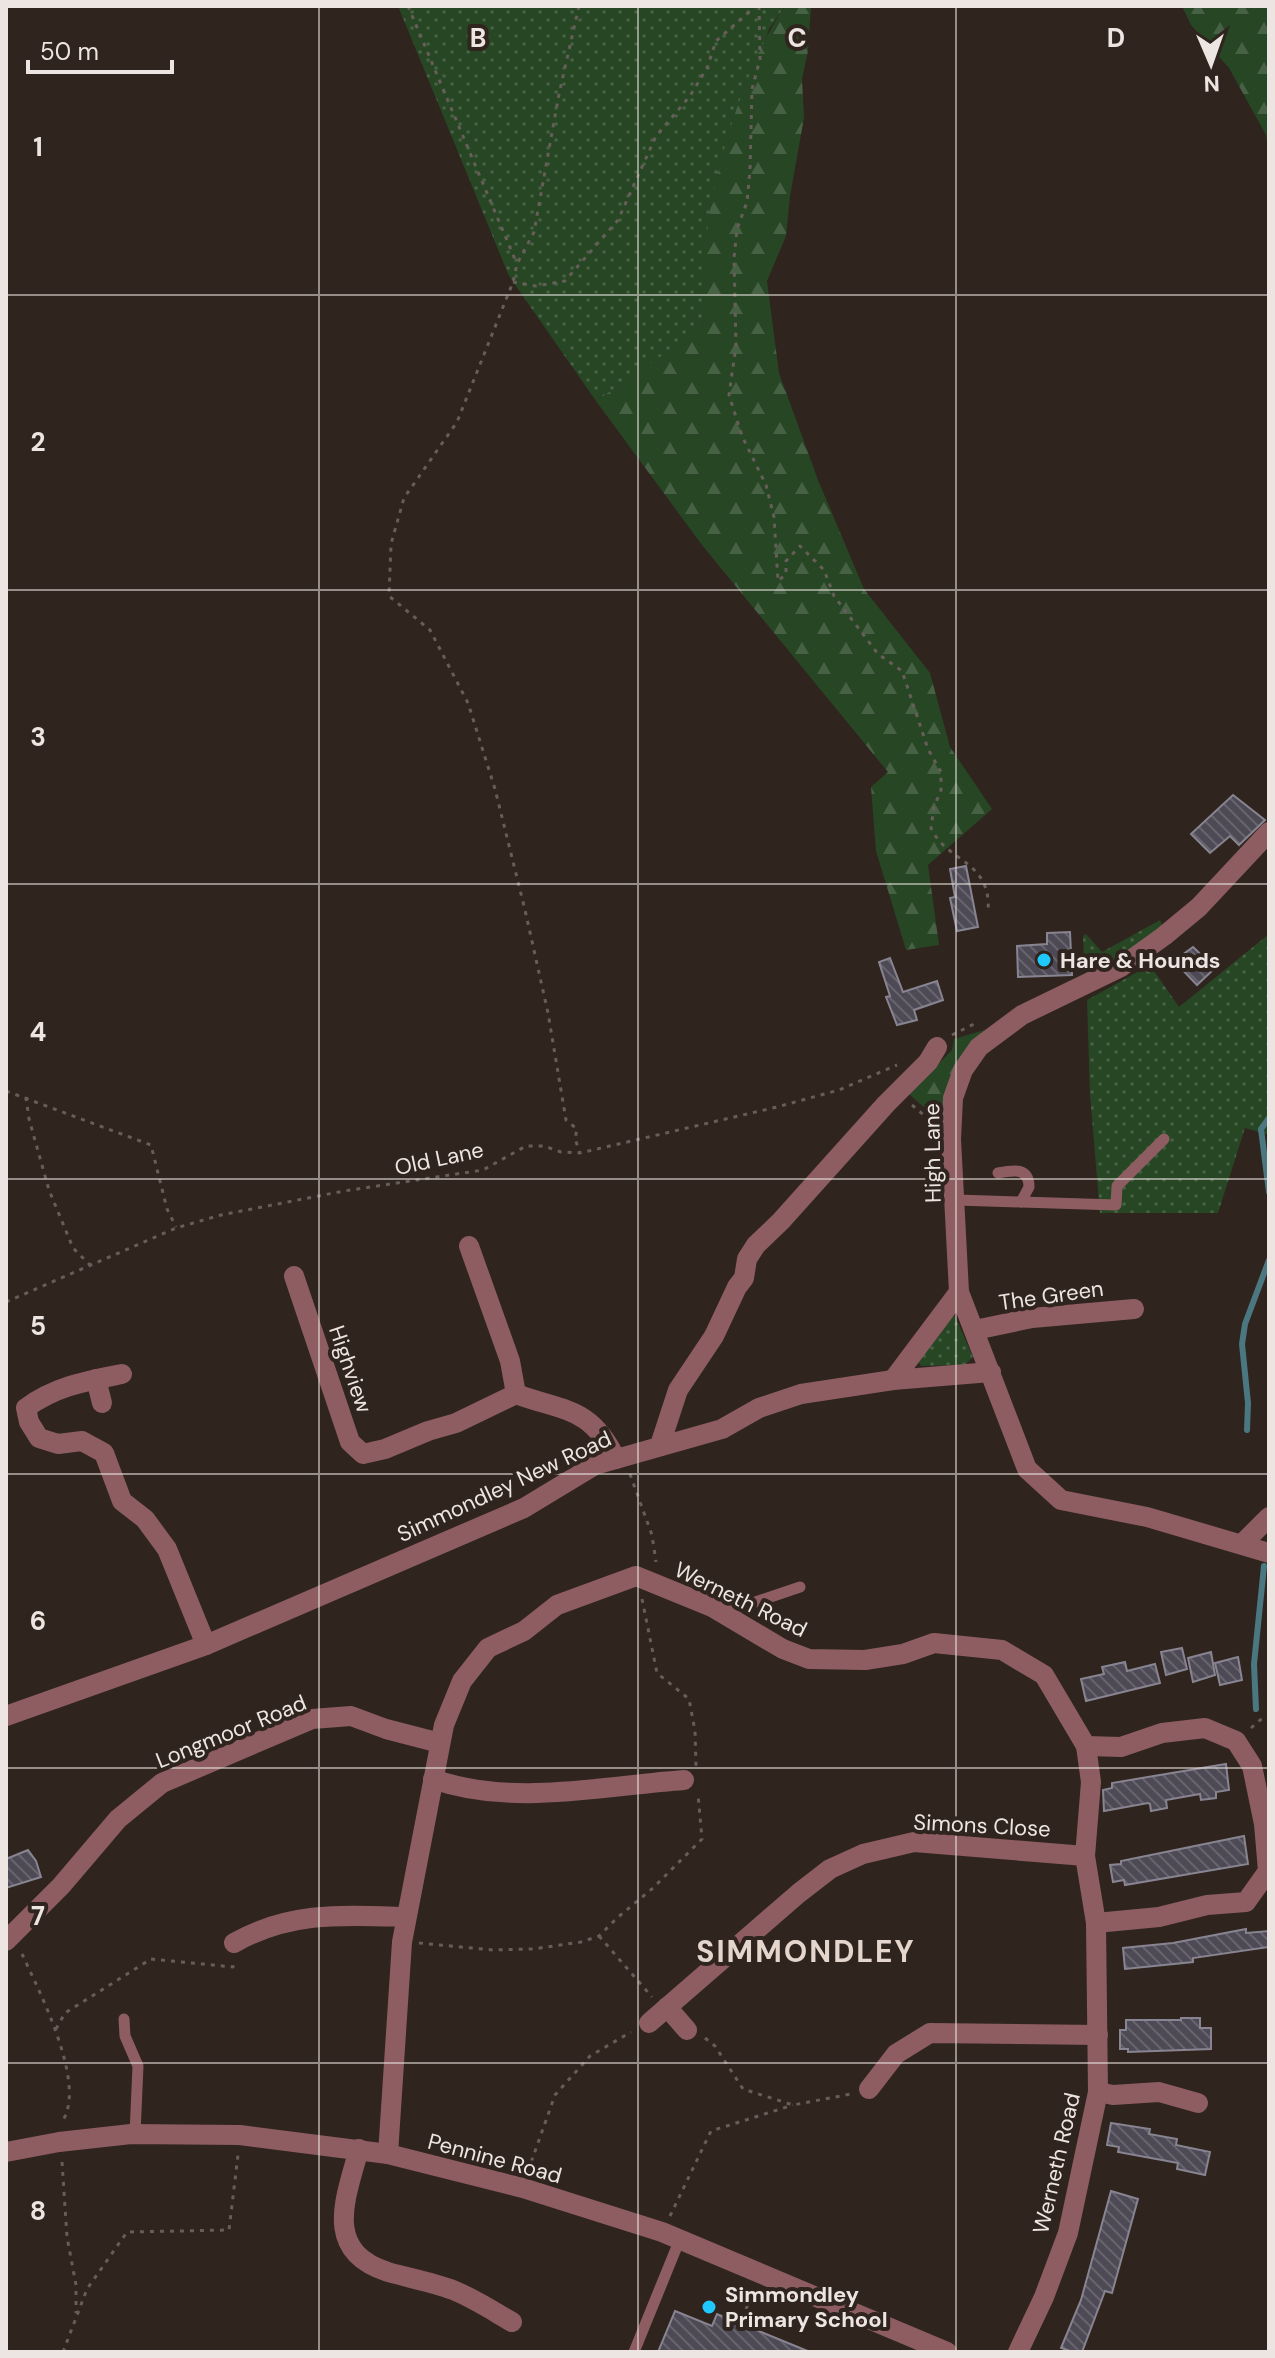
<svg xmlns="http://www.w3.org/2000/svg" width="1275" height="2358" viewBox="0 0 1275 2358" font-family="'DM Sans',sans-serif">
	<defs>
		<pattern id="grass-dots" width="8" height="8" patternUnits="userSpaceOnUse" patternTransform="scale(2)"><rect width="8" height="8" fill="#274624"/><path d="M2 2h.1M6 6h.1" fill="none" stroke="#476144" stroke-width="1.8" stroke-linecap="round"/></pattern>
		<pattern id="forest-firs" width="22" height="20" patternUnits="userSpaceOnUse" patternTransform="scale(2)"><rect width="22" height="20" fill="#274624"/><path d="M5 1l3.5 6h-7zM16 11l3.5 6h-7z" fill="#476144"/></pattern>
		<pattern id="building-back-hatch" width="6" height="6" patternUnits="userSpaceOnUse" patternTransform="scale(2)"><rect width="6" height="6" fill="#4d4a56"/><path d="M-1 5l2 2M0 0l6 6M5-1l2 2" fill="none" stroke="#67646e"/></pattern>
	</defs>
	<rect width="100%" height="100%" fill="#2f241e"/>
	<!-- grass -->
	<g fill="url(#grass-dots)">
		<polygon points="398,6 785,6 769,29 709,223 702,329 596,401 509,276"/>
		<polygon points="1160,920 1163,927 1104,967 1092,965 1084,959 1083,936 1086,934 1102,952"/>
		<polygon points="1269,934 1269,1135 1245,1128 1218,1213 1100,1213 1090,1095 1087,1000 1150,965 1179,1007"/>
		<polygon points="955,1316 973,1357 965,1365 921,1366 918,1361 950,1317"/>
	</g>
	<!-- forest -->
	<g fill="url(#forest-firs)">
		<path d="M785,6H811L808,51L802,79L804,118L790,196L786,236L767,281L779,373L818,480L864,589L930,673L950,747L992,809L928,865L939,945L906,950L876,851L871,787L888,772L702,545L596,401L702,328C704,294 704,259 708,224C717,160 748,59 785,6Z"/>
		<polygon points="1182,6 1269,6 1269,147 1266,135 1229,68 1191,25"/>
		<polygon points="988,1029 946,1127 909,1094 952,1050 954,1039"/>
	</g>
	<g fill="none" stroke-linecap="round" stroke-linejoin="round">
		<!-- stream -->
		<g stroke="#4b7780" stroke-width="6">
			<polyline points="1269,1118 1261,1129 1269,1192"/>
			<polyline points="1247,1430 1248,1403 1242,1344 1245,1324 1269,1260"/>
			<polyline points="1256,1709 1254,1664 1264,1566"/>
		</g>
	</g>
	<!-- building -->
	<g fill="url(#building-back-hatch)" stroke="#888491" stroke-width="2">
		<polygon points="1233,795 1265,820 1239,845 1230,836 1210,853 1191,834"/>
		<polygon points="966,866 978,927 957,931 950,898 955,897 950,869"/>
		<polygon points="1070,932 1072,975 1018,977 1017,946 1047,944 1047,933"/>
		<polygon points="1193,947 1215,968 1197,985 1174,961"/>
		<polygon points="890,958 903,992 937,981 943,1000 914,1010 917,1020 897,1025 886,997 890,996 879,962"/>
		<polygon points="1182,1648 1187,1669 1166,1675 1161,1652"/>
		<polygon points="1211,1652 1215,1675 1193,1682 1188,1658"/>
		<polygon points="1238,1657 1242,1680 1220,1685 1215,1663"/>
		<polygon points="1125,1662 1127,1671 1155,1664 1160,1683 1086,1701 1081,1679 1104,1674 1102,1667"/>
		<polygon points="1226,1764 1229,1790 1216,1792 1216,1798 1201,1800 1200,1794 1166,1800 1167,1808 1151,1811 1150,1804 1148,1803 1104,1811 1103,1790 1112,1788 1112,1783"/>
		<polygon points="1244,1836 1248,1864 1125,1885 1124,1880 1113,1882 1110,1865 1121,1864 1121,1861"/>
		<polygon points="28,1850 36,1861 41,1877 6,1888 6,1859"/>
		<polygon points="1246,1929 1246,1933 1269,1931 1269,1947 1193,1958 1193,1962 1125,1969 1123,1948 1173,1943"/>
		<polygon points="1181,2018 1200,2018 1200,2028 1211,2028 1211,2049 1128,2052 1128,2049 1120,2049 1120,2030 1126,2030 1126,2020 1181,2020"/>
		<polygon points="1111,2123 1150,2129 1149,2134 1177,2139 1176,2145 1210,2152 1205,2175 1177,2169 1178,2163 1118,2152 1119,2147 1107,2145"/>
		<polygon points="1111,2191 1138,2199 1112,2293 1105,2291 1082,2352 1073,2352 1061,2348 1081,2300"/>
		<polygon points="675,2311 712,2326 717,2314 810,2352 658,2352"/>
	</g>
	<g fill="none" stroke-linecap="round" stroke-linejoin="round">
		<!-- path -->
		<g stroke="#685e59" stroke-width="3" stroke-dasharray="4 6" stroke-linecap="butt">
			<polyline points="408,6 517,264"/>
			<polyline points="579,6 559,94 534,232 517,264 513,282 457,422 404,498 391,544 389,596 430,630 468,703 495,789 525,910 548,1013 566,1120 577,1129 575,1139 580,1153"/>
			<path d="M759,6L760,59L752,89L750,170L747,202L737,229L734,258L736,346L729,395L742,436L766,485L774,517L778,581L786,574V561L800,546L824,570L834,596L878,654L902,671L928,749L941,772V790L934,807L931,828C947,863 992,860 988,912"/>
			<polyline points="513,282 536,286 565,281 618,220 656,136 690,96 707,68 716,41 756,6"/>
			<polyline points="952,1035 974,1024"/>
			<polyline points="6,1091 151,1145 167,1209 176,1227"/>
			<polyline points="26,1097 29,1119 49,1190 73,1248 91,1266"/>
			<polyline points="912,1105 933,1123"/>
			<polyline points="6,1302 176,1228 221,1215 344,1191 483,1170 526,1146 544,1146 561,1152 580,1153 777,1107 839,1090 897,1065"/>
			<polyline points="630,1474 652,1535 656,1562"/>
			<polyline points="642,1599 657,1673 689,1699 695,1731 696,1766"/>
			<polyline points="1251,1728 1260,1720 1269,1717"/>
			<polyline points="599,1936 652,1997"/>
			<polyline points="419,1943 493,1950 533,1949 581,1942 599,1936 617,1918 653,1888 702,1839 698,1794"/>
			<path d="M22,1954C39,1991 89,2087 61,2123"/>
			<polyline points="56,2029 65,2013 151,1959 233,1967 233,1961"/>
			<polyline points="705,2038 715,2046 743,2089 793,2105 851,2094"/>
			<polyline points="62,2162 67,2237 76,2285 76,2313"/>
			<polyline points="528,2171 555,2095 590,2056 631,2032"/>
			<polyline points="670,2216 711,2131 793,2105"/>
			<polyline points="746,2309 754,2290"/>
			<polyline points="63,2352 87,2289 127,2232 229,2230 238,2155"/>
		</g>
		<!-- service -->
		<g stroke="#8d5d62" stroke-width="11">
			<path d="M956,1200L1021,1202L1029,1187C1029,1167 1013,1170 998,1173"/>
			<polyline points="1021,1202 1116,1205 1117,1186 1164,1139"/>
			<polyline points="723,1613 800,1587"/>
			<polyline points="124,2019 125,2036 138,2066 135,2134"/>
			<polyline points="634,2352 680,2239"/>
		</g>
		<!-- minor -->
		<g stroke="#8d5d62" stroke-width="20">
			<polyline points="469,1246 510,1361 516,1394"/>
			<path d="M294,1276L350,1442L363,1454L385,1449L428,1431L456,1423L516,1394C565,1412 590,1406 616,1459"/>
			<polyline points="975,1330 1032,1318 1134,1309"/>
			<path d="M122,1374C87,1381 56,1386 26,1408L29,1422L39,1438L58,1444L82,1441L104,1453L122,1501L145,1519L167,1549L206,1645"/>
			<polyline points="96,1379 102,1403"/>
			<polyline points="660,1445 678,1390 714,1336 737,1287 744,1278 747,1259 756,1245 781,1221 886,1104 928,1062 937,1047"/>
			<polyline points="1242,1544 1269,1517"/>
			<polyline points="1086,1746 1121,1747 1162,1733 1205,1728 1236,1741 1252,1766 1264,1824 1268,1871 1246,1902 1207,1905 1159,1917 1096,1923"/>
			<path d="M433,1779C512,1807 602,1786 684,1780"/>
			<polyline points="6,1941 61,1886 118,1819 162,1783 312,1719 351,1716 386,1729 440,1743"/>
			<path d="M234,1943C290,1911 344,1915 406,1917"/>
			<polyline points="667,2007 687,2030"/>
			<polyline points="649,2023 799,1893 830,1869 863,1854 914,1842 1085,1856"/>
			<polyline points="869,2089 896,2054 930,2033 1098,2035"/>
			<polyline points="1098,2092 1113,2095 1159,2092 1198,2103"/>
			<path d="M359,2149C345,2200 323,2251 388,2272C409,2278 432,2282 453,2290C473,2298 493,2311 512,2322"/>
			<polyline points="6,2152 59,2142 131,2134 240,2135 388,2154 523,2188 662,2232 947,2352"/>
			<polyline points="388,2154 402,1942 444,1725 462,1681 488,1648 524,1631 557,1605 636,1576 712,1607 783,1649 809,1659 865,1660 903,1654 934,1643 1002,1650 1044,1675 1086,1746 1091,1782 1085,1856 1096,1923 1098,2092 1068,2233 1044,2297 1018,2352"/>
		</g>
		<!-- tertiary -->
		<g stroke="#8d5d62" stroke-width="20">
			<polyline points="1269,832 1199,907 1164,936 1121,967 1022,1015 979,1047 963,1070 953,1098 951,1139 959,1292 1027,1469 1061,1500 1147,1517 1269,1553"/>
			<polyline points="893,1380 959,1292"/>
			<polyline points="6,1716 206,1645 524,1508 595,1465 722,1429 759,1408 801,1394 893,1380 991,1372"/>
		</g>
	</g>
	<!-- grid -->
	<path fill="none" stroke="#ede5e1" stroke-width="2" stroke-opacity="0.55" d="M319,6V2352M638,6V2352M956,6V2352M6,295H1269M6,590H1269M6,884H1269M6,1179H1269M6,1474H1269M6,1768H1269M6,2063H1269"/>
	<!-- markers -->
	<g fill="#20c9fd" stroke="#2f241e" stroke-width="3">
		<circle cx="1044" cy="960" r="8"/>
		<circle cx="709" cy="2307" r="8"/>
	</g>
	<g text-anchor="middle" stroke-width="8" stroke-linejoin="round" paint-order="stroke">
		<!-- poi labels -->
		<g font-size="22" font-weight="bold" fill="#ede5e1" stroke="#2f241e" text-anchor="start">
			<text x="1060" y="968">Hare &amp; Hounds</text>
			<text x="725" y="2302">Simmondley<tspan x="725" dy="25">Primary School</tspan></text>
		</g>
		<!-- street labels -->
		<g font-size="22" fill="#ede5e1" stroke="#2f241e">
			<text transform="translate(932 1153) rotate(-91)" y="8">High Lane</text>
			<text transform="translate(439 1158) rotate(-12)" y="8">Old Lane</text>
			<text transform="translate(1051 1295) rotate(-8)" y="8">The Green</text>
			<text transform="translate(351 1369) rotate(71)" y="8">Highview</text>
			<text transform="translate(504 1486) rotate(-25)" y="8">Simmondley New Road</text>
			<text transform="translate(741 1599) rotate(26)" y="8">Werneth Road</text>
			<text transform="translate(231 1731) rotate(-22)" y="8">Longmoor Road</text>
			<text transform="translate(982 1825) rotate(3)" y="8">Simons Close</text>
			<text transform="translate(495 2158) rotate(15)" y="8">Pennine Road</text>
			<text transform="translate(1056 2163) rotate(-77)" y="8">Werneth Road</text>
		</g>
		<!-- district labels -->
		<g font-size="30" font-weight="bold" letter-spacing="2" fill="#e4d5cd" stroke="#2f241e">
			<text x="806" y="1962">SIMMONDLEY</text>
		</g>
	</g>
	<g font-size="26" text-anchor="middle" font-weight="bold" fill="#ede5e1" stroke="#2f241e" stroke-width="8" stroke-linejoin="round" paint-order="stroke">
		<text x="478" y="47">B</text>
		<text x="797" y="47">C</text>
		<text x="1116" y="47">D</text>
		<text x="38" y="156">1</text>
		<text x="38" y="451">2</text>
		<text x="38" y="746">3</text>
		<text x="38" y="1041">4</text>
		<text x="38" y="1335">5</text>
		<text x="38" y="1630">6</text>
		<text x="38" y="1925">7</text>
		<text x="38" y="2220">8</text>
	</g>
	<!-- border -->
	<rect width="1275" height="2358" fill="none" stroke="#ede5e1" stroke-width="16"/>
	<!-- north arrow -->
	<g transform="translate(1211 64) rotate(178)" stroke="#2f241e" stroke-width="6" paint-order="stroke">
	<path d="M0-6L14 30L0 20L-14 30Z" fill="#ede5e1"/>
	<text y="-12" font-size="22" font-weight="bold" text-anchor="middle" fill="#ede5e1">N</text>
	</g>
	<!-- scale -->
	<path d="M28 60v12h144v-12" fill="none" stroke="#ede5e1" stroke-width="4"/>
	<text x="40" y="60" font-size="24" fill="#ede5e1" stroke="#2f241e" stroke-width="6" paint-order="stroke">50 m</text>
</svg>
